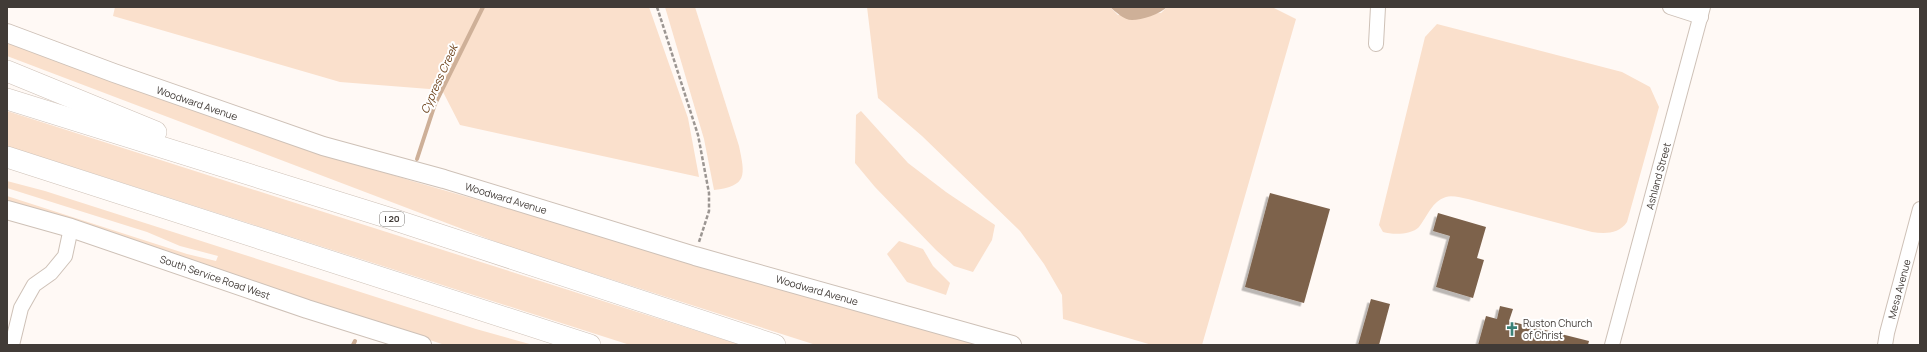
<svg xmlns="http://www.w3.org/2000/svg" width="1927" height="352" viewBox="0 0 1927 352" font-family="Manrope,sans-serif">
	<defs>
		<filter id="shadow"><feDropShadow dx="-3.5" dy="3.5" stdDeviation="0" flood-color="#0004"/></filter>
	</defs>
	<rect width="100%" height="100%" fill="#fff9f5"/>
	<!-- green -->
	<g fill="#fae0cc">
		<polygon points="115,7 649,7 688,118 699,177 460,125 442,90 340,82 113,16"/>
		<path d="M665,7H695L739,146C745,175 748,186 714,190L704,139Z"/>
		<polygon points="867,7 1110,7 1118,15 1161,13 1167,7 1272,7 1296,19 1202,345 1152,345 1063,319 1062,295 1044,264 1020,231 922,136 878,98"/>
		<path d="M1437,24L1622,72L1650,87L1659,107L1627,222C1619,234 1605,234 1592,232L1468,199C1462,198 1452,195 1446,197C1432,201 1427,217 1419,227C1411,235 1393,235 1383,232L1379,225L1425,37Z"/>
		<polygon points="7,41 245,129 412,181 982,345 816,345 507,246 7,56"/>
		<polygon points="7,111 741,345 630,345 7,146"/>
		<polygon points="861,111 908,163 946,192 995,225 992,240 973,272 954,266 936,250 875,187 855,163 856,115"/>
		<polygon points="7,181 45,191 476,329 533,345 445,345 7,204 7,196 187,254 216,261 218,256 180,246 147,232 7,188"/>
		<polygon points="899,241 923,249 933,266 950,283 946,295 907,282 887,254"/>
	</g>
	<!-- water -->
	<path fill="#ceb098" d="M1110,7H1167C1160,14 1142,20 1132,20C1124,20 1116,12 1110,7Z"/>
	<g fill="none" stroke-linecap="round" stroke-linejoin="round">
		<!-- stream -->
		<g stroke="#ceb098" stroke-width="4">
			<polyline points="417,159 435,104 483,7"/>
			<polyline points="353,345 355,341"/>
		</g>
	</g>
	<!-- building -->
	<g fill="#7d624c" filter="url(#shadow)">
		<polygon points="1270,193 1330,209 1304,303 1245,287"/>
		<polygon points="1438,213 1486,227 1477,258 1484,260 1473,298 1436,287 1450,236 1433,231"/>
		<polygon points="1371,299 1390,304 1379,345 1358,345"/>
		<polygon points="1500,306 1513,309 1509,321 1589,341 1588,345 1478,345 1486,316 1497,319"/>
	</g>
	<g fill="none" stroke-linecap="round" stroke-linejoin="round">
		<defs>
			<g id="minor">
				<polyline points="1670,7 1701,17"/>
				<polyline points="1376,44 1378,7"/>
				<polyline points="12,345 21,308 34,285 51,273 65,256 71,228"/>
				<polyline points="1612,345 1703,7"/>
				<polyline points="1885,345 1887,333 1920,209"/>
			</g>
			<g id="major">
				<polyline points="7,33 114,73 323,146 444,179 695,256 1012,345"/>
				<polyline points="7,210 71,228 307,309 422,345"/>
			</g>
			<g id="highway">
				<polyline points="7,71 156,132"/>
				<polyline points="7,99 389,218 775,345"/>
				<polyline points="7,157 590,345"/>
			</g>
		</defs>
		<!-- minor casing -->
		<use href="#minor" stroke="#cec1b7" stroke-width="16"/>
		<!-- major casing -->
		<use href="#major" stroke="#cec1b7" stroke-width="20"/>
		<!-- highway casing -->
		<use href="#highway" stroke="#cec1b7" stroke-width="22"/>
		<!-- path -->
		<polyline stroke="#9c9692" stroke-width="2.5" stroke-dasharray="4 2" stroke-linecap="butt" points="657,7 698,135 709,193 709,211 699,242"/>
		<!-- minor -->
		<use href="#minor" stroke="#fff" stroke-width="14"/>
		<!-- major -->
		<use href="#major" stroke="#fff" stroke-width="18"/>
		<!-- highway -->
		<use href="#highway" stroke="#fff" stroke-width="21"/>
	</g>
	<!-- icons -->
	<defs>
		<symbol id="church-bare" viewBox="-9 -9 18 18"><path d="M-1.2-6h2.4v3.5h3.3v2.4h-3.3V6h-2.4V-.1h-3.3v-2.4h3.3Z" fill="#3b8177" stroke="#fff" stroke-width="2.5" paint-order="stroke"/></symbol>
	</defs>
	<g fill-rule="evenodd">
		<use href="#church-bare" x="1502" y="319" width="20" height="20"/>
	</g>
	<g text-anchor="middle" stroke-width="4" stroke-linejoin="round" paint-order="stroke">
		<!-- shield labels -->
		<rect fill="#fff" stroke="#7a7673" stroke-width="1" x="380" y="212" width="24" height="14" rx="3"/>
		<g font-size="9" font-weight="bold" fill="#413b37">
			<text x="392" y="222">I 20</text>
		</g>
		<!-- street labels -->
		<g font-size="10" fill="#413b37" stroke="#fff">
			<text transform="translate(197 103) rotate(19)" y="4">Woodward Avenue</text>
			<text transform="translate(1658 176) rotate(-75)" y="4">Ashland Street</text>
			<text transform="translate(506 198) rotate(17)" y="4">Woodward Avenue</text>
			<text transform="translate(215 277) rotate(19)" y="4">South Service Road West</text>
			<text transform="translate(1899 289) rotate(-75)" y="4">Mesa Avenue</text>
			<text transform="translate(817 290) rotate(16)" y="4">Woodward Avenue</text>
		</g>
		<!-- poi labels -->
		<g font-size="10" fill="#413b37" stroke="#fff" text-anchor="start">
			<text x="1523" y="327">Ruston Church<tspan x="1523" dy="12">of Christ</tspan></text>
		</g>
		<!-- water labels -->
		<g font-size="11" font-style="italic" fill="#6e441d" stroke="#fff">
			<text transform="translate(439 79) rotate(-66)" y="4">Cypress Creek</text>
		</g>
	</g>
	<!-- border -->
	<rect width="1927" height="352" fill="none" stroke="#413b37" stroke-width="16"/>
</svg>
